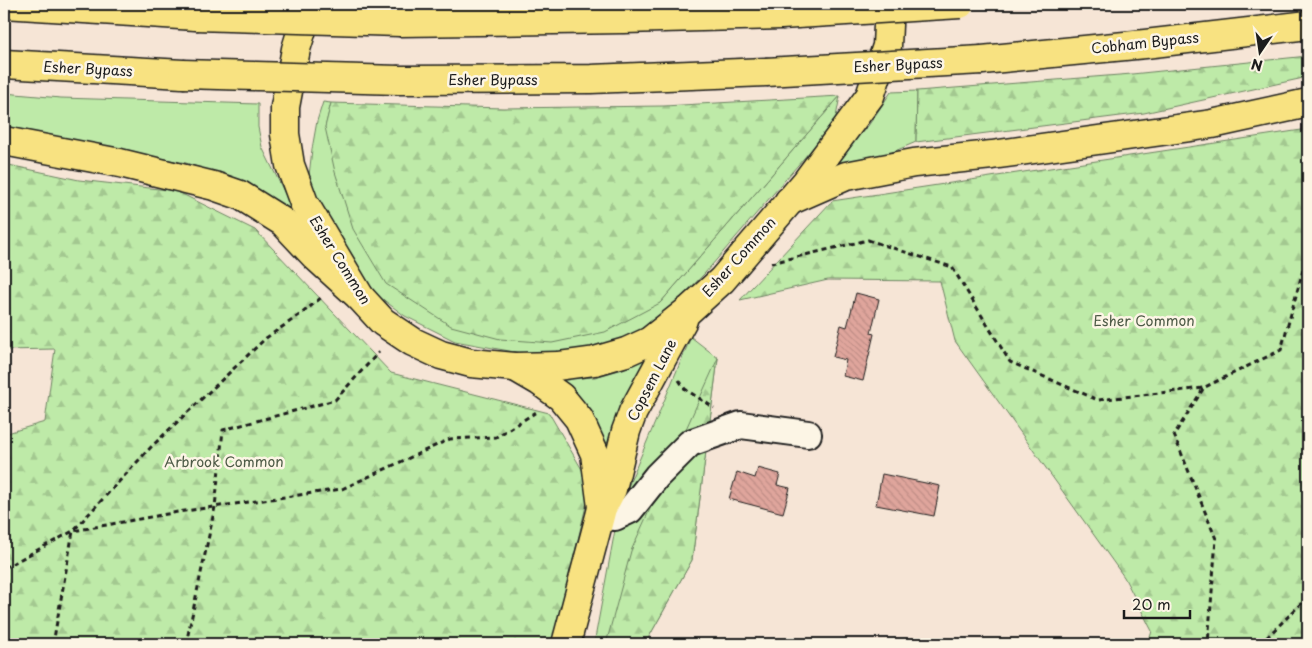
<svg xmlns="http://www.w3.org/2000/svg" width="1312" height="648" viewBox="0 0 1312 648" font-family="'Playpen Sans',sans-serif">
	<defs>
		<pattern id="forest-firs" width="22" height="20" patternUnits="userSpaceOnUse" patternTransform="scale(1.25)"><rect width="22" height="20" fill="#beeaa8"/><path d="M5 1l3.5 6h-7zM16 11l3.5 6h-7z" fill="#a3c890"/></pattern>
		<pattern id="building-back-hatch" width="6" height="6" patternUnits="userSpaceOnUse" patternTransform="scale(1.25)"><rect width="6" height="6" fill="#dfa59c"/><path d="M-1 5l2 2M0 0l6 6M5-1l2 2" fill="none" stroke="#bf8d86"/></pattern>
	</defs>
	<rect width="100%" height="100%" fill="#f6e5d6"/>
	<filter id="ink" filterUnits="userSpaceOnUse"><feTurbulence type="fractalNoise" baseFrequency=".02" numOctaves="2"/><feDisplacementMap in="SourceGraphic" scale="10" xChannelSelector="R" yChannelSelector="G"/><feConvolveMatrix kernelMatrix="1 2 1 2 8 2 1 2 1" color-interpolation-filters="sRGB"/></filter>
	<g filter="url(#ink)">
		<!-- green -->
		<g fill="#beeaa8" stroke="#6d8362">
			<polygon points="917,91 916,142 881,157 830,170 833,164 868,126 891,92"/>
			<polygon points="4,93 61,98 258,104 258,127 262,147 294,212 291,215 221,175 186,163 4,128"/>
			<polygon points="840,96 835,122 705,273 659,321 623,342 563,355 520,353 455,341 405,316 373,292 353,256 314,197 309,176 312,149 317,121 323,102 331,103 325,128 660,303"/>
			<polygon points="691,337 718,358 692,560 645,644 594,644 619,508"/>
			<polygon points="643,359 646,359 647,362 610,454 560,381 563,379 595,377 623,369"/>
		</g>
		<!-- forest -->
		<g fill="url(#forest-firs)" stroke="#6d8362">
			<polygon points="1308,56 1308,77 1144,113 916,142 917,91 1132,74"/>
			<polygon points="840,96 660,303 605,332 552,343 500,339 451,326 386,284 353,229 335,172 325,127 331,103 503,108 664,106"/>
			<polygon points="1308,129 1308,644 1148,644 1152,631 1124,577 955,341 940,281 828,280 740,300 832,201"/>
			<polygon points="4,164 79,180 176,191 255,230 391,373 549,413 591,485 553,644 4,644 4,434 45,422 55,349 4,350"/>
			<polygon points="718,358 692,560 645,644 606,644 631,551"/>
		</g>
		<!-- building -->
		<g fill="url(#building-back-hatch)" stroke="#1c1c1c">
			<polygon points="856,293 879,299 871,333 874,334 863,381 843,376 846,360 833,357 841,325 847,327"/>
			<polygon points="758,468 780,474 777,485 790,488 783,513 729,499 737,472 755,478"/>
			<polygon points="882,474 940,486 934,516 876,505"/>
		</g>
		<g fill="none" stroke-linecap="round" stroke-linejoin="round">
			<defs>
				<polyline id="street" points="600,516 615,517 630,510 657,476 690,443 741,425 808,434"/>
				<g id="primary">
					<polyline points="310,4 296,49 285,107 285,134 290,165 304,203 360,297 383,322 413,342 441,355 471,363 515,367 558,366 595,361 626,352 650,341 689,310 722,280 806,182 870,96 887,46 889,4"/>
					<polyline points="515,367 539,381 561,397 579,419 595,454 602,507"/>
					<polyline points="566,644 600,516 602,508 612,489 626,431 633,412 683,320"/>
				</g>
				<g id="highway">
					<polyline points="4,4 196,16"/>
					<polyline points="400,22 624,19 781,15"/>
					<polyline points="982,60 1145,44 1308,25"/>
					<polyline points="4,64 183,74"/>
					<polyline points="399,80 591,79 766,72"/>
					<polyline points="4,141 120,163 214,186 240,195 283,222 315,256 360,297"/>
					<polyline points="789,201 846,176 914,163 992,155 1212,124 1308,103"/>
				</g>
			</defs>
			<!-- street casing -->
			<use href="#street" stroke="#1c1c1c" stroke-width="30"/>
			<!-- primary casing -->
			<use href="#primary" stroke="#1c1c1c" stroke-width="31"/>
			<!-- highway casing -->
			<use href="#highway" stroke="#1c1c1c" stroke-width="31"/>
			<!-- path -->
			<g stroke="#1c1c1c" stroke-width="3" stroke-dasharray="5 4" stroke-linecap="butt">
				<polyline points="771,263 868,240 952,267 1010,362 1098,400 1203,388 1281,350 1308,252"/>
				<polyline points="679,380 685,389 714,408"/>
				<polyline points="1203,389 1174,435 1216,539 1208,644"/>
				<polyline points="4,568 73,531 152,446 266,338 301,314 322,297"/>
				<polyline points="53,644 73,531 178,512 342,489 450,439 496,437 538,411"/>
				<polyline points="186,644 215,507 223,430 335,400 379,352"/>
				<polyline points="1260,644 1308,597"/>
			</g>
			<!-- street -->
			<use href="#street" stroke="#fcf5e5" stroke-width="26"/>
			<!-- primary -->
			<use href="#primary" stroke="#f8e281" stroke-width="28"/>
			<!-- highway -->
			<use href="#highway" stroke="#f8e281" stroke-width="28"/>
			<defs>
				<g id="highway-bridge">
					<polyline points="781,15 960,4"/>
					<polyline points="196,16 400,22"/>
					<polyline points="766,72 982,60"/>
					<polyline points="183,74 399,80"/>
				</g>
			</defs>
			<!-- highway-bridge casing -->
			<use href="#highway-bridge" stroke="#1c1c1c" stroke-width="31" stroke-linecap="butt"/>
			<!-- highway-bridge -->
			<use href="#highway-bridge" stroke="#f8e281" stroke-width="28"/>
		</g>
	</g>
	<g text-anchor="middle" stroke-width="5" stroke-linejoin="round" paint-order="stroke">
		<!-- street labels -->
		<g font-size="14" fill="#1c1c1c" stroke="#fcf5e5">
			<text transform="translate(1145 43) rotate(-6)" y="5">Cobham Bypass</text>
			<text transform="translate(898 65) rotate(-3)" y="5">Esher Bypass</text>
			<text transform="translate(88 69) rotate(3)" y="5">Esher Bypass</text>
			<text x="493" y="85">Esher Bypass</text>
			<text transform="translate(739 257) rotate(-48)" y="5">Esher Common</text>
			<text transform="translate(340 260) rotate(58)" y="5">Esher Common</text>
			<text transform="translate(652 380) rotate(-63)" y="5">Copsem Lane</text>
		</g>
		<!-- park labels -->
		<g font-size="14" fill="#4d5a46" stroke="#fcf5e5">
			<text x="1144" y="326">Esher Common</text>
			<text x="224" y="467">Arbrook Common</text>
		</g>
	</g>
	<!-- margin -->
	<rect width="1312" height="648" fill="none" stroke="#fcf5e5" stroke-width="20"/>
	<rect x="10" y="10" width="1292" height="628" fill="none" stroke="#1c1c1c" stroke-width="2" filter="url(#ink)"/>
	<!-- north arrow -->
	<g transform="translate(1260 52) rotate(193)" stroke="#fcf5e5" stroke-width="4" paint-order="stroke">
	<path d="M0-4L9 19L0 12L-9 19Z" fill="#1c1c1c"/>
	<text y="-8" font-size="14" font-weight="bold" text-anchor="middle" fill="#1c1c1c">N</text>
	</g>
	<!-- scale -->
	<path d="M1124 610v8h66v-8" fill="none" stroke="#1c1c1c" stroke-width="2.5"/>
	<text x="1132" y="610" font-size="15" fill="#1c1c1c" stroke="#fcf5e5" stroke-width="4" paint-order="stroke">20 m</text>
</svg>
